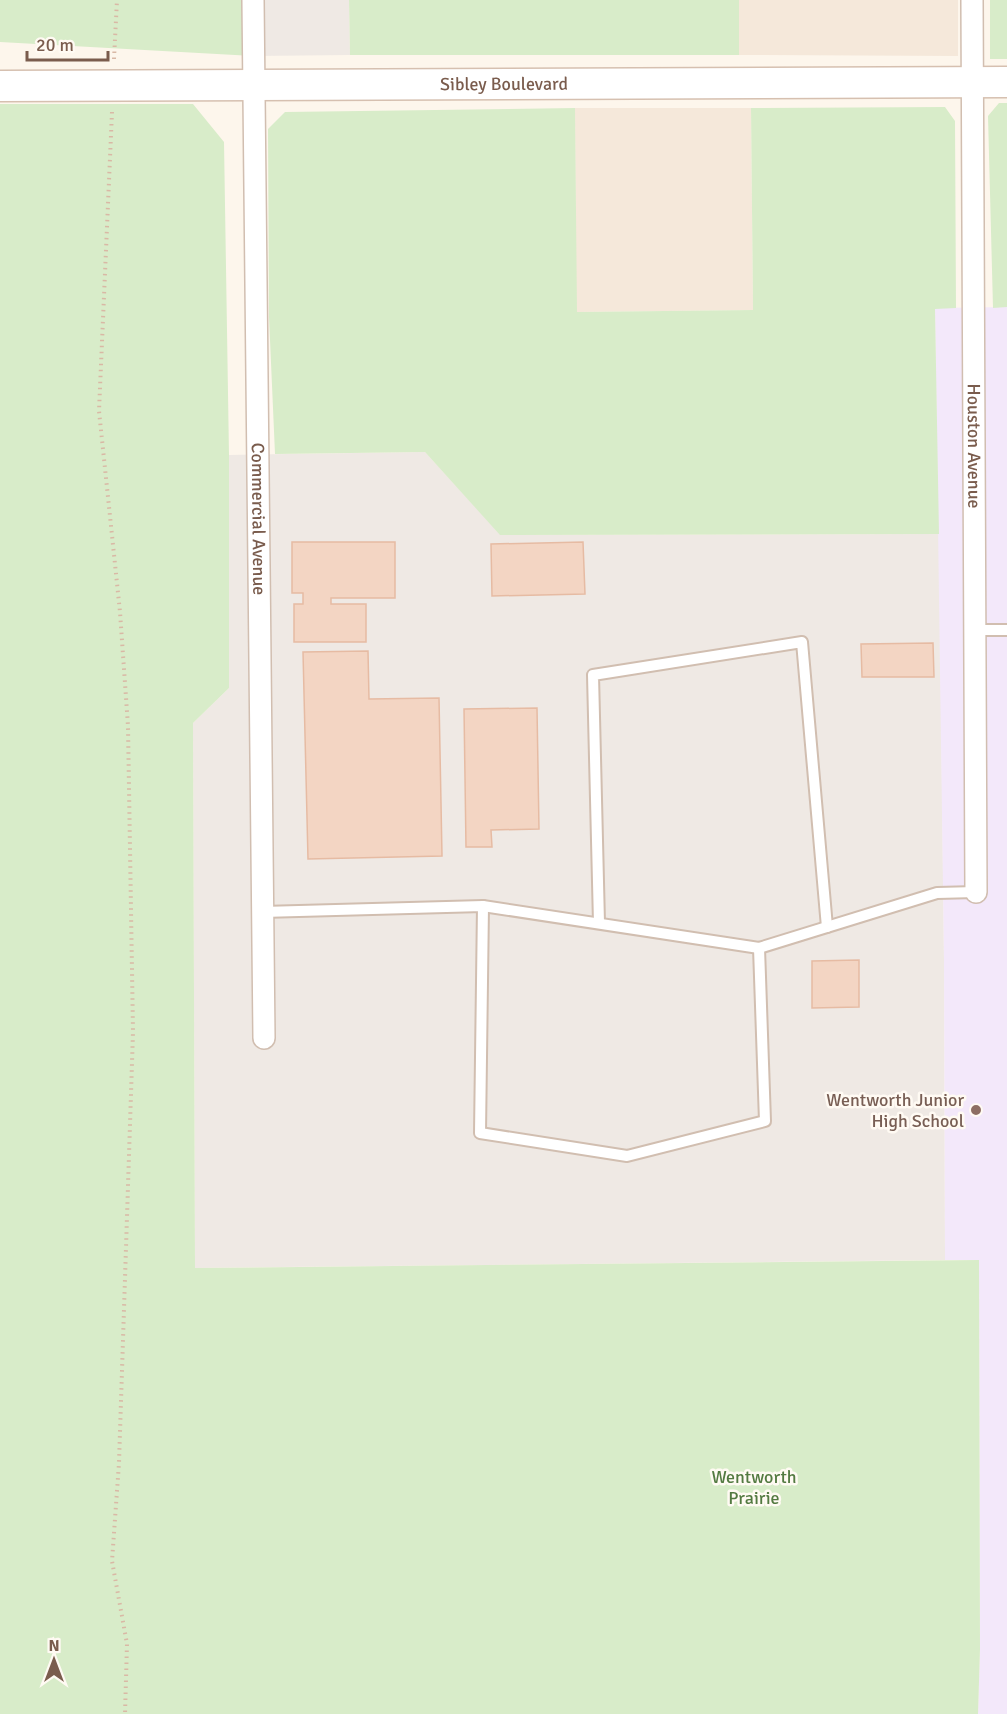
<svg xmlns="http://www.w3.org/2000/svg" width="1007" height="1714" viewBox="0 0 1007 1714" font-family="Signika,sans-serif">
	<rect width="100%" height="100%" fill="#fdf6ec"/>
	<!-- residential -->
	<g fill="#f5e8da">
		<polygon points="739,0 958,0 958,56 739,55"/>
		<polygon points="575,108 751,108 753,310 576,312"/>
	</g>
	<!-- industrial -->
	<g fill="#efe9e4">
		<polygon points="253,0 349,0 350,55 253,56"/>
		<polygon points="425,452 501,535 939,534 944,960 945,1260 195,1268 193,723 229,688 229,455"/>
	</g>
	<!-- education -->
	<polygon fill="#f3e8fa" points="1007,307 1007,1714 978,1714 980,1649 979,1260 945,1260 944,960 935,308"/>
	<!-- green -->
	<g fill="#d8ecc9">
		<polygon points="0,0 253,0 253,56 0,42"/>
		<polygon points="349,0 739,0 739,55 350,55"/>
		<rect x="990" y="0" width="17" height="59"/>
		<polygon points="999,103 1007,103 1007,307 993,308 988,116"/>
		<polygon points="0,104 193,104 224,142 229,455 229,688 193,723 195,1268 979,1260 980,1649 978,1714 0,1714"/>
		<polygon points="945,107 955,121 956,308 935,309 939,534 500,535 425,452 275,454 269,317 268,129 285,112 575,108 577,312 753,310 751,108"/>
	</g>
	<!-- building -->
	<g fill="#f3d5c3" stroke="#e6bba3" stroke-width="1.5">
		<polygon points="292,542 395,542 395,598 331,598 331,604 366,604 366,642 294,642 294,604 303,604 303,593 292,593"/>
		<polygon points="583,542 585,594 492,596 491,544"/>
		<polygon points="933,643 934,677 862,677 861,644"/>
		<polygon points="368,651 369,699 439,698 442,856 308,859 303,652"/>
		<polygon points="537,708 539,829 491,830 492,847 466,847 464,709"/>
		<polygon points="859,960 859,1007 812,1008 812,961"/>
	</g>
	<g fill="none" stroke-linecap="round" stroke-linejoin="round">
		<defs>
			<g id="service">
				<polyline points="974,630 1007,630"/>
				<polyline points="483,906 480,1133 627,1156 765,1121 759,948"/>
				<polyline points="262,912 483,906 759,948 937,893 976,892"/>
				<polyline points="599,923 593,675 802,642 827,927"/>
			</g>
			<g id="minor">
				<path id="s1" d="M253,0L264,1038"/>
				<path id="s2" d="M972,0L976,892"/>
			</g>
			<g id="secondary">
				<path id="s3" d="M0,86L1007,82"/>
			</g>
		</defs>
		<!-- service casing -->
		<use href="#service" stroke="#d1beb0" stroke-width="14"/>
		<!-- minor casing -->
		<use href="#minor" stroke="#d1beb0" stroke-width="24"/>
		<!-- secondary casing -->
		<use href="#secondary" stroke="#d6c0b0" stroke-width="33"/>
		<!-- path -->
		<g stroke="#d9b8a5" stroke-width="4" stroke-dasharray="1.5 4.5" stroke-linecap="butt">
			<polyline points="114,59 117,0"/>
			<polyline points="112,112 99,411 120,612 128,726 133,1032 119,1463 112,1561 127,1644 125,1714"/>
		</g>
		<!-- service -->
		<use href="#service" stroke="#fff" stroke-width="10"/>
		<!-- minor -->
		<use href="#minor" stroke="#fff" stroke-width="21"/>
		<!-- secondary -->
		<use href="#secondary" stroke="#fff" stroke-width="30"/>
	</g>
	<!-- markers -->
	<circle fill="#8d6e63" stroke="#fffaf3" stroke-width="2" cx="976" cy="1110" r="6"/>
	<g text-anchor="middle" stroke-width="5" stroke-linejoin="round" paint-order="stroke">
		<!-- street labels -->
		<g font-size="18" fill="#7a5c4d" stroke="#fffaf3">
			<text dy="6" stroke="none"><textPath href="#s3" startOffset="504">Sibley Boulevard</textPath></text>
			<text dy="6" stroke="none"><textPath href="#s2" startOffset="446">Houston Avenue</textPath></text>
			<text dy="6" stroke="none"><textPath href="#s1" startOffset="519">Commercial Avenue</textPath></text>
		</g>
		<!-- education labels -->
		<g font-size="18" fill="#785e54" stroke="#fffaf3" text-anchor="end">
			<text x="964" y="1106">Wentworth Junior<tspan x="964" dy="21">High School</tspan></text>
		</g>
		<!-- park labels -->
		<g font-size="18" fill="#537a41" stroke="#fffaf3">
			<text x="754" y="1483">Wentworth<tspan x="754" dy="21">Prairie</tspan></text>
		</g>
	</g>
	<!-- north arrow -->
	<g transform="translate(54 1660)" stroke="#fffaf3" stroke-width="4.5" paint-order="stroke">
	<path d="M0-4.5L10 22L0 15L-10 22Z" fill="#7a5c4d"/>
	<text y="-9" font-size="16" font-weight="bold" text-anchor="middle" fill="#7a5c4d">N</text>
	</g>
	<!-- scale -->
	<path d="M27 51v9h81v-9" fill="none" stroke="#7a5c4d" stroke-width="3"/>
	<text x="36" y="51" font-size="18" fill="#7a5c4d" stroke="#fffaf3" stroke-width="4.5" paint-order="stroke">20 m</text>
</svg>
